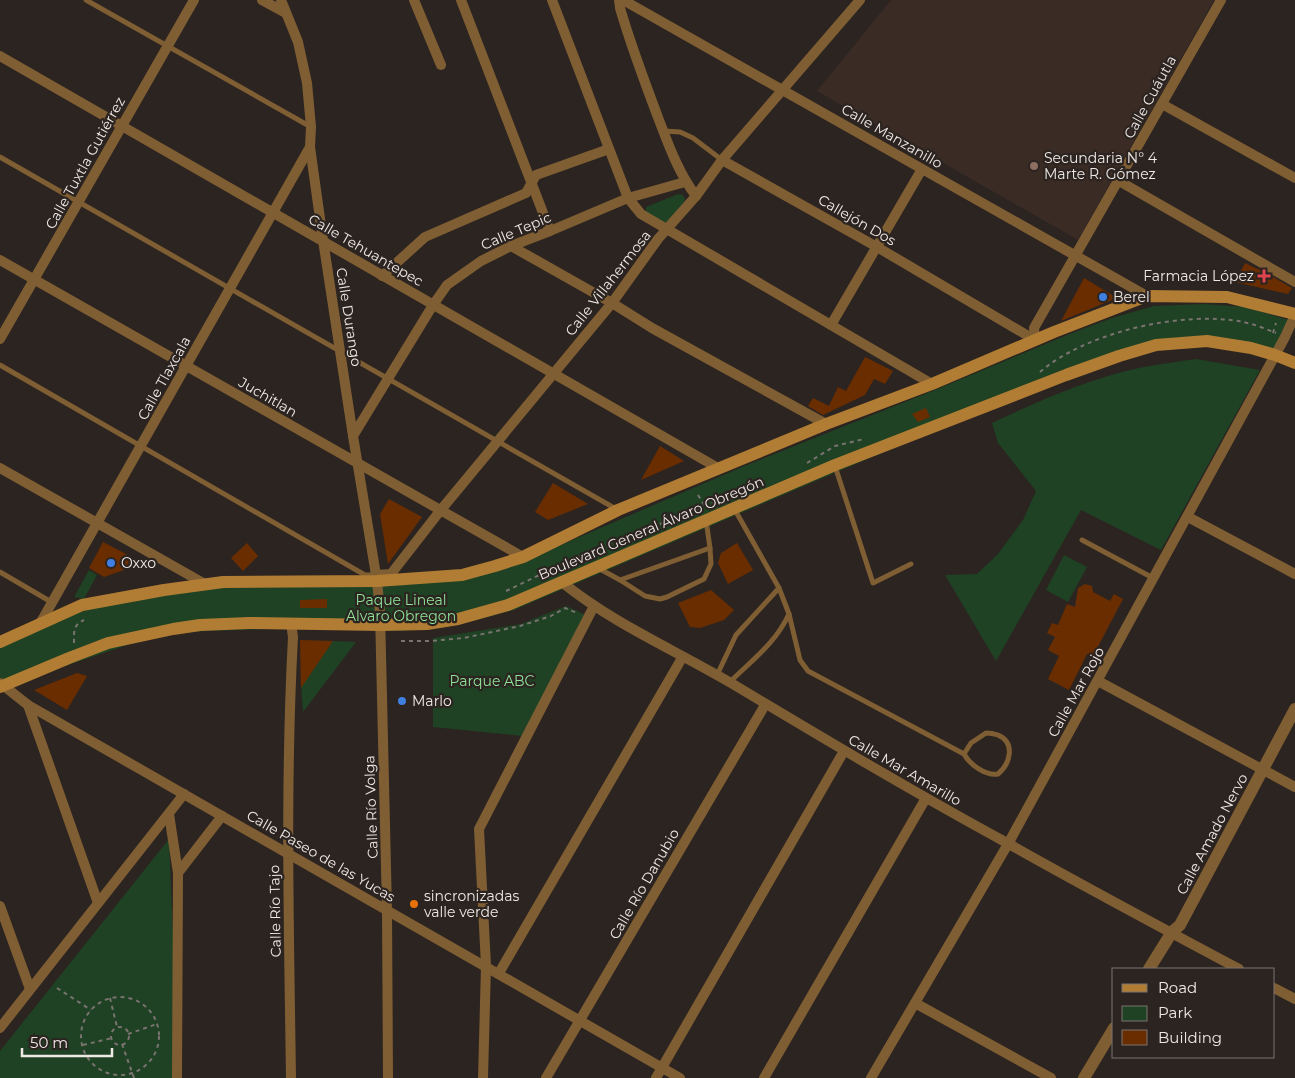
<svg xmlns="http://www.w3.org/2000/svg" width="1295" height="1078" viewBox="0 0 1295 1078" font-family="Montserrat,sans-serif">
	<rect width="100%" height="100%" fill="#2c2420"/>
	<!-- built -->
	<polygon fill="#3a2c25" points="891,0 1214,0 1078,240 817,91"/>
	<!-- green -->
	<g fill="#1e4223">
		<polygon points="678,194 683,195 685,199 683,204 665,224 646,212 646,207"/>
		<polygon points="1203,304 1245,307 1295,322 1295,328 1291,335 1278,354 1251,347 1158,345 1078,369 514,610 457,625 401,631 303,628 205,631 170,634 133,643 39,675 0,692 0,647 72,615 116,600 159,591 505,569 742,467 935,390 1072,333 1112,318 1154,306"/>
		<path d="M1196,359L1260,370L1161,550L1081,510L996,661L945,575L977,574L998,554L1023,520L1036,491L998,443L992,423C1036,402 1091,378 1139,368C1158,364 1177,362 1196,359Z"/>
		<polygon points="1064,555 1087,567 1068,602 1046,590"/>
		<polygon points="89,570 97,575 84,599 74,597"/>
		<polygon points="566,606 586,615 523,736 433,727 433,638 521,624"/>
		<polygon points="333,641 356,642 303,712 301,684"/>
		<polygon points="169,839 179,1078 0,1078 0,1051"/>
	</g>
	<!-- building -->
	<g fill="#6a2d00">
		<polygon points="1245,263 1268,274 1292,288 1288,294 1235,282"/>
		<polygon points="1084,278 1117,298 1061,321"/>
		<polygon points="865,357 893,371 885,384 874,379 865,395 823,415 808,406 813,398 829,406 838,387 846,391"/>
		<polygon points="926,408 930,417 918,422 912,414"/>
		<polygon points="660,446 684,461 641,480"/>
		<polygon points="553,483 588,504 548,520 535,512"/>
		<polygon points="389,499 422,517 388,564 380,514"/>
		<polygon points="103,542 132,557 127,569 104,577 89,568"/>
		<polygon points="247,543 258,556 243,571 231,558"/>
		<polygon points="737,543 753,570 728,584 718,563 721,553"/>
		<polygon points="1085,584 1092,586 1093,592 1110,601 1114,594 1123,599 1093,656 1087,654 1069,690 1048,679 1059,656 1048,650 1055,637 1047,633 1052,623 1058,625 1067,604 1075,607 1078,588"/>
		<polygon points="711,590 734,610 724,620 700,628 690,627 678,603"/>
		<polygon points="327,599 327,608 300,608 300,600"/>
		<polygon points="300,640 333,641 301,688"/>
		<polygon points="77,673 87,676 67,710 34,690"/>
	</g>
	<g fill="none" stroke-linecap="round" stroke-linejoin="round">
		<!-- path -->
		<g stroke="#7a7370" stroke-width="2" stroke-dasharray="4 4" stroke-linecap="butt">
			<polyline points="1273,333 1276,323"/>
			<path d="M1040,372C1086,332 1184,310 1243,322C1254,324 1266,329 1276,333"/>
			<polyline points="807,463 835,446 864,439"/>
			<polyline points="698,495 705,506"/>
			<polyline points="506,591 573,559 717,501"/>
			<polyline points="401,641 430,641 464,638 520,626 551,616 565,608 577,613"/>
			<path d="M74,643C74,631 73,625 84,620"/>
			<polyline points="57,988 91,1010"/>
			<circle cx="120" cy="1036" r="39"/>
			<polyline points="110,998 117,1027"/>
			<circle cx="120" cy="1036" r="9"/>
			<polyline points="128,1034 157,1024"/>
			<polyline points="122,1044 134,1078"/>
			<polyline points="83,1045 112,1038"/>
		</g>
		<!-- service -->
		<g stroke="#7f5e33" stroke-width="5">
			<polyline points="86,0 311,127"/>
			<polyline points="664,131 680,132 693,138 722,160"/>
			<polyline points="0,157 616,509"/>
			<polyline points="0,365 365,575 371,575"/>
			<polyline points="835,466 873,583 911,564"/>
			<polyline points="1082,540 1153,578"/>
			<polyline points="598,568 620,580 710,548 706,520"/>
			<polyline points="0,572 53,603"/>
			<polyline points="620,580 645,596 660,599 667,597 704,579 711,564 710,548"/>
			<path d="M789,614L800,660L808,671L964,754C970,765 986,776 998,774C1010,764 1016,743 998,735C995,734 990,733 986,733L971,743L964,754"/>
			<polyline points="717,675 736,635 779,588"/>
			<path d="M730,682C753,659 775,644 789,614L779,588L735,510"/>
		</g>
		<!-- minor -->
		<g stroke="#7f5e33" stroke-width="10">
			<polyline points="262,0 286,13"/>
			<polyline points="281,0 298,42 307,83 311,127 310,147 323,240 353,436 377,581 380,612 387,910 388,1078"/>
			<polyline points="414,0 441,65"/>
			<polyline points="461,0 550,231"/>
			<polyline points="552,0 628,198 641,214 932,384"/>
			<path d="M619,0L620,8C631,46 645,83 659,120C669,146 679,174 696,196"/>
			<polyline points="623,0 1147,296"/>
			<polyline points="0,56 718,468"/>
			<polyline points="1162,104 1295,178"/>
			<polyline points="722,160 877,247 1035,340"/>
			<polyline points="1119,181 1295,282"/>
			<polyline points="511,246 612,303 652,328 826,424"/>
			<polyline points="0,260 523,557"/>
			<polyline points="382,276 425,237 526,193 536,175 609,149"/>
			<polyline points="831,325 922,169"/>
			<polyline points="0,339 194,0"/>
			<polyline points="1035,340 1034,328 1221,0"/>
			<polyline points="353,436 433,305 447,285 481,261 511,246 550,231 628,198 685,182"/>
			<polyline points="0,468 205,584"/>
			<polyline points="1188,517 1295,574"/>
			<polyline points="375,575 391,574 440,511 612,303 658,239 696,196 722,160 860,0"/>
			<path d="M563,583C614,624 675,650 731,683C823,738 915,793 1009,844C1085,887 1162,928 1239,969"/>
			<polyline points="41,622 310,147"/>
			<path d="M291,623L293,637C285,784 289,931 291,1078"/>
			<polyline points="1098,681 1295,787"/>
			<polyline points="0,683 28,705 680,1078"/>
			<polyline points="28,705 98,903"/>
			<polyline points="169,814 178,873 177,1078"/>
			<polyline points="178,873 222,816"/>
			<polyline points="0,906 30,989"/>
			<polyline points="499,973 682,658"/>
			<polyline points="1274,988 1295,999"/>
			<polyline points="915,1003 1051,1078"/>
			<polyline points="0,1028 184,794"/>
			<polyline points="483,1078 486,966 479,829 594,606"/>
			<polyline points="546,1078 765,705"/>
			<polyline points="656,1078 844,751"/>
			<polyline points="764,1078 926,798"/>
			<polyline points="871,1078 1008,844 1285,337 1295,315"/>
		</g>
		<!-- tertiary -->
		<g stroke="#7f5e33" stroke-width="12">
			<polyline points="1149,969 1172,932 1180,925 1295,709"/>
			<polyline points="1084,1078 1114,1028"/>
		</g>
		<!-- secondary -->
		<g stroke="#b17c33" stroke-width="12">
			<polyline points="0,642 82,605 164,590 223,582 377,581 462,575 495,566 523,557 618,510 826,424 932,384 1054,332 1147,296 1227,297 1295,314"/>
			<polyline points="0,687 69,658 108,643 173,629 200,625 249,623 381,625 427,624 458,619 508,605 835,465 1066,375 1119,356 1156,345 1207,341 1251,348 1275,355 1295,363"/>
		</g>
	</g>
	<!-- markers -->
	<circle fill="#8d6e63" stroke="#2c2420" stroke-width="2" cx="1034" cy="166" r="5"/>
	<path fill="#e0444e" stroke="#2c2420" stroke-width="2" d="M1261.5 268.5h5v5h5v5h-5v5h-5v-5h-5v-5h5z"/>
	<g fill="#3f7fe0" stroke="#2c2420" stroke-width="2">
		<circle cx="1103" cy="297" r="5"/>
		<circle cx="111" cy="563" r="5"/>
		<circle cx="402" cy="701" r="5"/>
	</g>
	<circle fill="#e8710a" stroke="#2c2420" stroke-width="2" cx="414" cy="904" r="5"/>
	<g text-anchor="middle" stroke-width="4.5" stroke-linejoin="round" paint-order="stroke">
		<!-- street labels -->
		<g font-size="14" fill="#efe9e6" stroke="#2c2420">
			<text transform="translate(1150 97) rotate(-61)" y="5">Calle Cuáutla</text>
			<text transform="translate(892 136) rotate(30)" y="5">Calle Manzanillo</text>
			<text transform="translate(85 163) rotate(-61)" y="5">Calle Tuxtla Gutiérrez</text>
			<text transform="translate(857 220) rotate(30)" y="5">Callejón Dos</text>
			<text transform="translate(516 231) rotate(-23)" y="5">Calle Tepic</text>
			<text transform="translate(366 250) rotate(30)" y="5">Calle Tehuantepec</text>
			<text transform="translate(608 283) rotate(-52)" y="5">Calle Villahermosa</text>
			<text transform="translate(349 317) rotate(81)" y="5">Calle Durango</text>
			<text transform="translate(164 378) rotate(-61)" y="5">Calle Tlaxcala</text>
			<text transform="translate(268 397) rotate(30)" y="5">Juchitlan</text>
			<text transform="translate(651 528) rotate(-23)" y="5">Boulevard General Álvaro Obregón</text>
			<text transform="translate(1076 692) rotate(-61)" y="5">Calle Mar Rojo</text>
			<text transform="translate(905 770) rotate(30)" y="5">Calle Mar Amarillo</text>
			<text transform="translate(371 807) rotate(-92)" y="5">Calle Río Volga</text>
			<text transform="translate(1212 834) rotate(-62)" y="5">Calle Amado Nervo</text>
			<text transform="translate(321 856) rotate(30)" y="5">Calle Paseo de las Yucas</text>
			<text transform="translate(644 884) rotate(-60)" y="5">Calle Río Danubio</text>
			<text transform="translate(275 911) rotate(-91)" y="5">Calle Río Tajo</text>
		</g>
		<!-- poi labels -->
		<g font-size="14" fill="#efe9e6" stroke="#2c2420" text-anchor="start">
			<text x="1044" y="163">Secundaria N° 4<tspan x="1044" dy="16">Marte R. Gómez</tspan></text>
			<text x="1254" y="281" text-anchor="end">Farmacia López</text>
			<text x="1113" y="302">Berel</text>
			<text x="121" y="568">Oxxo</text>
			<text x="412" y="706">Marlo</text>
			<text x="424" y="901">sincronizadas<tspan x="424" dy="16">valle verde</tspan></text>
		</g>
		<!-- park labels -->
		<g font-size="14" fill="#8ee398" stroke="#2c2420">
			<text x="401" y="605">Paque Lineal<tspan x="401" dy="16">Alvaro Obregon</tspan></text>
			<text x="492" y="686">Parque ABC</text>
		</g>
	</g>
	<!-- legend -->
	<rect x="1112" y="968" width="162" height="90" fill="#2c2420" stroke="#7a736f"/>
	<rect x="1122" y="984" width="25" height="8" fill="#b17c33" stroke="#7a736f"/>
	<text x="1158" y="993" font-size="15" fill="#efe9e6">Road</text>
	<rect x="1122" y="1006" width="25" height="15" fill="#1e4223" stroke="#7a736f"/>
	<text x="1158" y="1018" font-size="15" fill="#efe9e6">Park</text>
	<rect x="1122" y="1030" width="25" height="15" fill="#6a2d00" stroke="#7a736f"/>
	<text x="1158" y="1043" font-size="15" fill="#efe9e6">Building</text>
	<!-- scale -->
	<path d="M22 1048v8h90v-8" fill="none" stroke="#efe9e6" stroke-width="2.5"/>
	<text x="30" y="1048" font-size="15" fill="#efe9e6" stroke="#2c2420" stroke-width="4" paint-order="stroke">50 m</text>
</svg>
